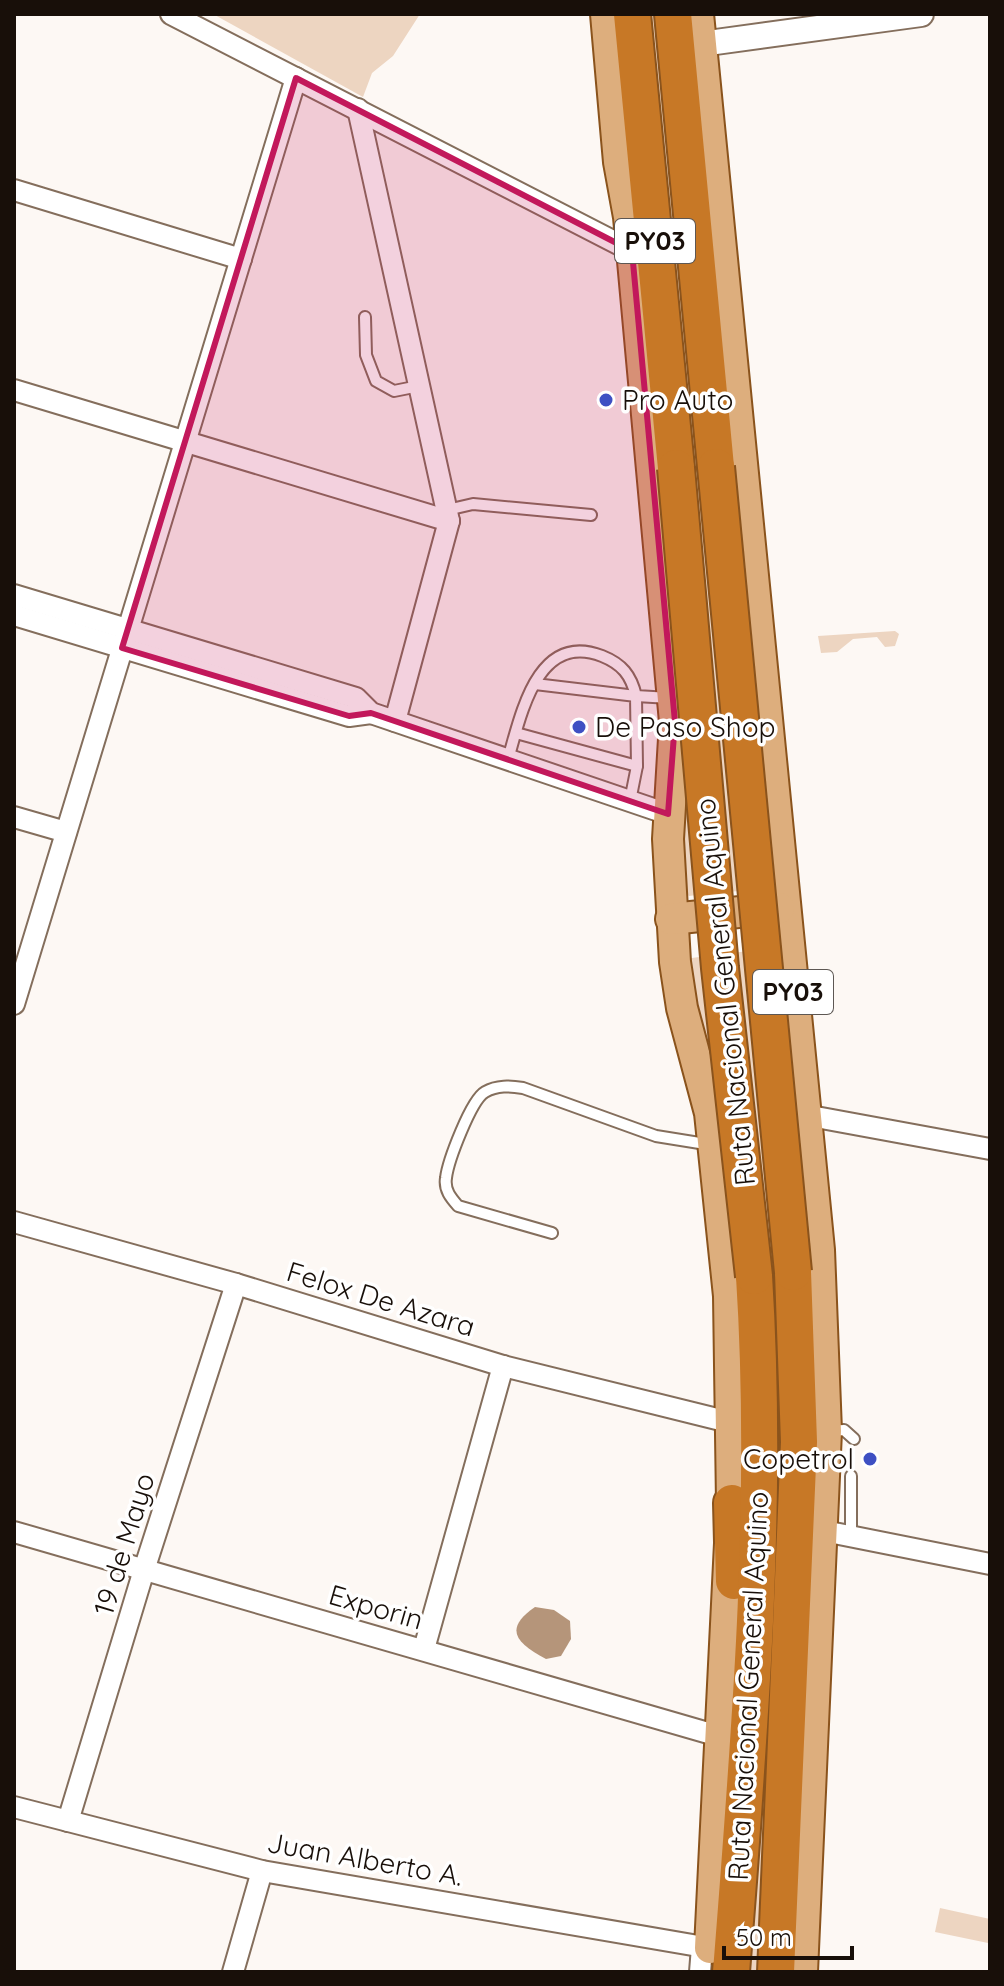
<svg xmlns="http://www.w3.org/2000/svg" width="1004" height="1986" viewBox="0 0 1004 1986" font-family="Quicksand,sans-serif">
	<rect width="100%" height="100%" fill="#fdf8f4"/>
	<!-- green -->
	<g fill="#edd5c1">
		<polygon points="213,14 420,14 393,56 372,73 363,97"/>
		<polygon points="643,14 663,14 740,891 726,892"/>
		<polygon points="662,459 697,895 689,896 682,890"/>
		<polygon points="895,631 899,634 895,646 885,647 877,637 853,639 837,652 821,653 818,636"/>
		<polygon points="750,951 787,1356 765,1972 741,1972 730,953"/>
		<polygon points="706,956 742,1284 685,959"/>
		<polygon points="940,1908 990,1919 988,1943 935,1932"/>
	</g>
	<!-- water -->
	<path fill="#b5957a" d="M535,1607L554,1610L570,1621L571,1639L561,1656L546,1659C516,1643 503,1629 535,1607Z"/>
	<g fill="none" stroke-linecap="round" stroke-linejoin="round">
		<defs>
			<g id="service">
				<polyline points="365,317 366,355 376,381 394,391 419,386"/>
				<polyline points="447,510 473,504 591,515"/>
				<polyline points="535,684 636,696 637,766 630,801"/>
				<polyline points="516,733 637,766"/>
				<path d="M508,759C521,715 537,631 602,656C622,664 631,675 636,696L670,698"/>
				<path d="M552,1233L458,1206C451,1198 444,1190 446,1178C448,1161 471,1100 485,1092C497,1085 510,1086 523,1088L656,1136L712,1145"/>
				<polyline points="828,1431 844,1430 854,1439"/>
				<polyline points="851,1536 851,1476"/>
			</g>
			<g id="minor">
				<polyline points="171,14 632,251"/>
				<polyline points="358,109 449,521 395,721"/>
				<polyline points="14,190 241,259"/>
				<polyline points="14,390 449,521"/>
				<polyline points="14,595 356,698 371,713 668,814"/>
				<polyline points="14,615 349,716 371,713"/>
				<polyline points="14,817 66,832"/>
				<polyline points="14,1004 296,78"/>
				<polyline points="805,1115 990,1149"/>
				<polyline points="14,1222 236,1284 503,1366 733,1423"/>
				<polyline points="824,1531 990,1564"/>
				<polyline points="14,1532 722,1737"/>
				<polyline points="424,1649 503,1366"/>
				<polyline points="14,1807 262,1871 710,1948"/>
				<polyline points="68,1821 144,1570 236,1284"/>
				<polyline points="233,1972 262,1871"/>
				<polyline points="700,1972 702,1947"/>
			</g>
			<polyline id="tertiary" points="701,44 921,14"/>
			<g id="primary">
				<polyline points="606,14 619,162 629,217 675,722 668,839 675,962 682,1008 710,1113 729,1296 732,1503 710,1948"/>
				<polyline points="698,14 819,1250 826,1431 802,1972"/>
				<polyline points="671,919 779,908"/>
			</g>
			<g id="motorway">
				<polyline points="632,14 676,468"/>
				<polyline points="673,14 716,467"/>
				<polyline points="732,1503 734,1581"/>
				<path d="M731,1972C749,1741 769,1508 754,1276"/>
				<polyline points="776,1972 799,1442 793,1272"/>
			</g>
		</defs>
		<!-- service casing -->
		<use href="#service" stroke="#846e5c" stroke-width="14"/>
		<!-- minor casing -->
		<use href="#minor" stroke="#846e5c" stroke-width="24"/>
		<!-- tertiary casing -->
		<use href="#tertiary" stroke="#846e5c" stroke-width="28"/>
		<!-- primary casing -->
		<use href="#primary" stroke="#8a531c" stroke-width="34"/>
		<!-- motorway casing -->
		<use href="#motorway" stroke="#8a531c" stroke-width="40"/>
		<!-- service -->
		<use href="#service" stroke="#fff" stroke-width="10"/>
		<!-- minor -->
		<use href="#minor" stroke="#fff" stroke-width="20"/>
		<!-- tertiary -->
		<use href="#tertiary" stroke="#fff" stroke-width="24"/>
		<!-- primary -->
		<use href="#primary" stroke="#ddae7d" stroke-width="30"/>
		<!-- motorway -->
		<use href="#motorway" stroke="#c77826" stroke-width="36"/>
		<defs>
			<g id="motorway-bridge">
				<polyline points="716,467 793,1272"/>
				<polyline points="676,468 720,968 754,1276"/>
			</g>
		</defs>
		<!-- motorway-bridge casing -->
		<use href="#motorway-bridge" stroke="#8a531c" stroke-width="40" stroke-linecap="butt"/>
		<!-- motorway-bridge -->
		<use href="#motorway-bridge" stroke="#c77826" stroke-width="36"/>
	</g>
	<!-- marked area -->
	<path fill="#c2185b" fill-opacity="0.2" stroke="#c2185b" stroke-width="6" stroke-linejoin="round" d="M296,78L632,251L675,722L668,814L371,713L349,716L122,648Z"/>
	<!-- markers -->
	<g fill="#3e50c3" stroke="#fff" stroke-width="3">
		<circle cx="606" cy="400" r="8"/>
		<circle cx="579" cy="727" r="8"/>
		<circle cx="870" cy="1459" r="8"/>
	</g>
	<g text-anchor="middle" stroke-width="7" stroke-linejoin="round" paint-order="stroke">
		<!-- shield labels -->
		<g fill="#fff" stroke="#5d5753" stroke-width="2">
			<rect x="615" y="219" width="80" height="44" rx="6"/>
			<rect x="753" y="970" width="80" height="44" rx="6"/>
		</g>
		<g font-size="26" font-weight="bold" fill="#180f09">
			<text x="655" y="250">PY03</text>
			<text x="793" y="1001">PY03</text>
		</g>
		<!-- poi labels -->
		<g font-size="28" fill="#180f09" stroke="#fff" text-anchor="start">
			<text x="622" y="410">Pro Auto</text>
			<text x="595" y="737">De Paso Shop</text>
			<text x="854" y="1469" text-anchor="end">Copetrol</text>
		</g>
		<!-- street labels -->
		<g font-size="28" fill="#180f09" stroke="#fff">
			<text transform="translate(725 992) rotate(-96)" y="10">Ruta Nacional General Aquino</text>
			<text transform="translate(381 1299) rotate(17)" y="10">Felox De Azara</text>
			<text transform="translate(124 1544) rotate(-73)" y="10">19 de Mayo</text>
			<text transform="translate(376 1607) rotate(16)" y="10">Exporin</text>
			<text transform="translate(748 1686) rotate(-87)" y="10">Ruta Nacional General Aquino</text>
			<text transform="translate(365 1859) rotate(10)" y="10">Juan Alberto A.</text>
		</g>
	</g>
	<!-- border -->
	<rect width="1004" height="1986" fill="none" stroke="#180f09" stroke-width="32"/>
	<!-- scale -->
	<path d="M724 1946v12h128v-12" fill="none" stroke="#180f09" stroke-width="4"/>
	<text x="736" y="1946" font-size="24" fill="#180f09" stroke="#ffffff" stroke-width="6" paint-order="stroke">50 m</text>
</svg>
